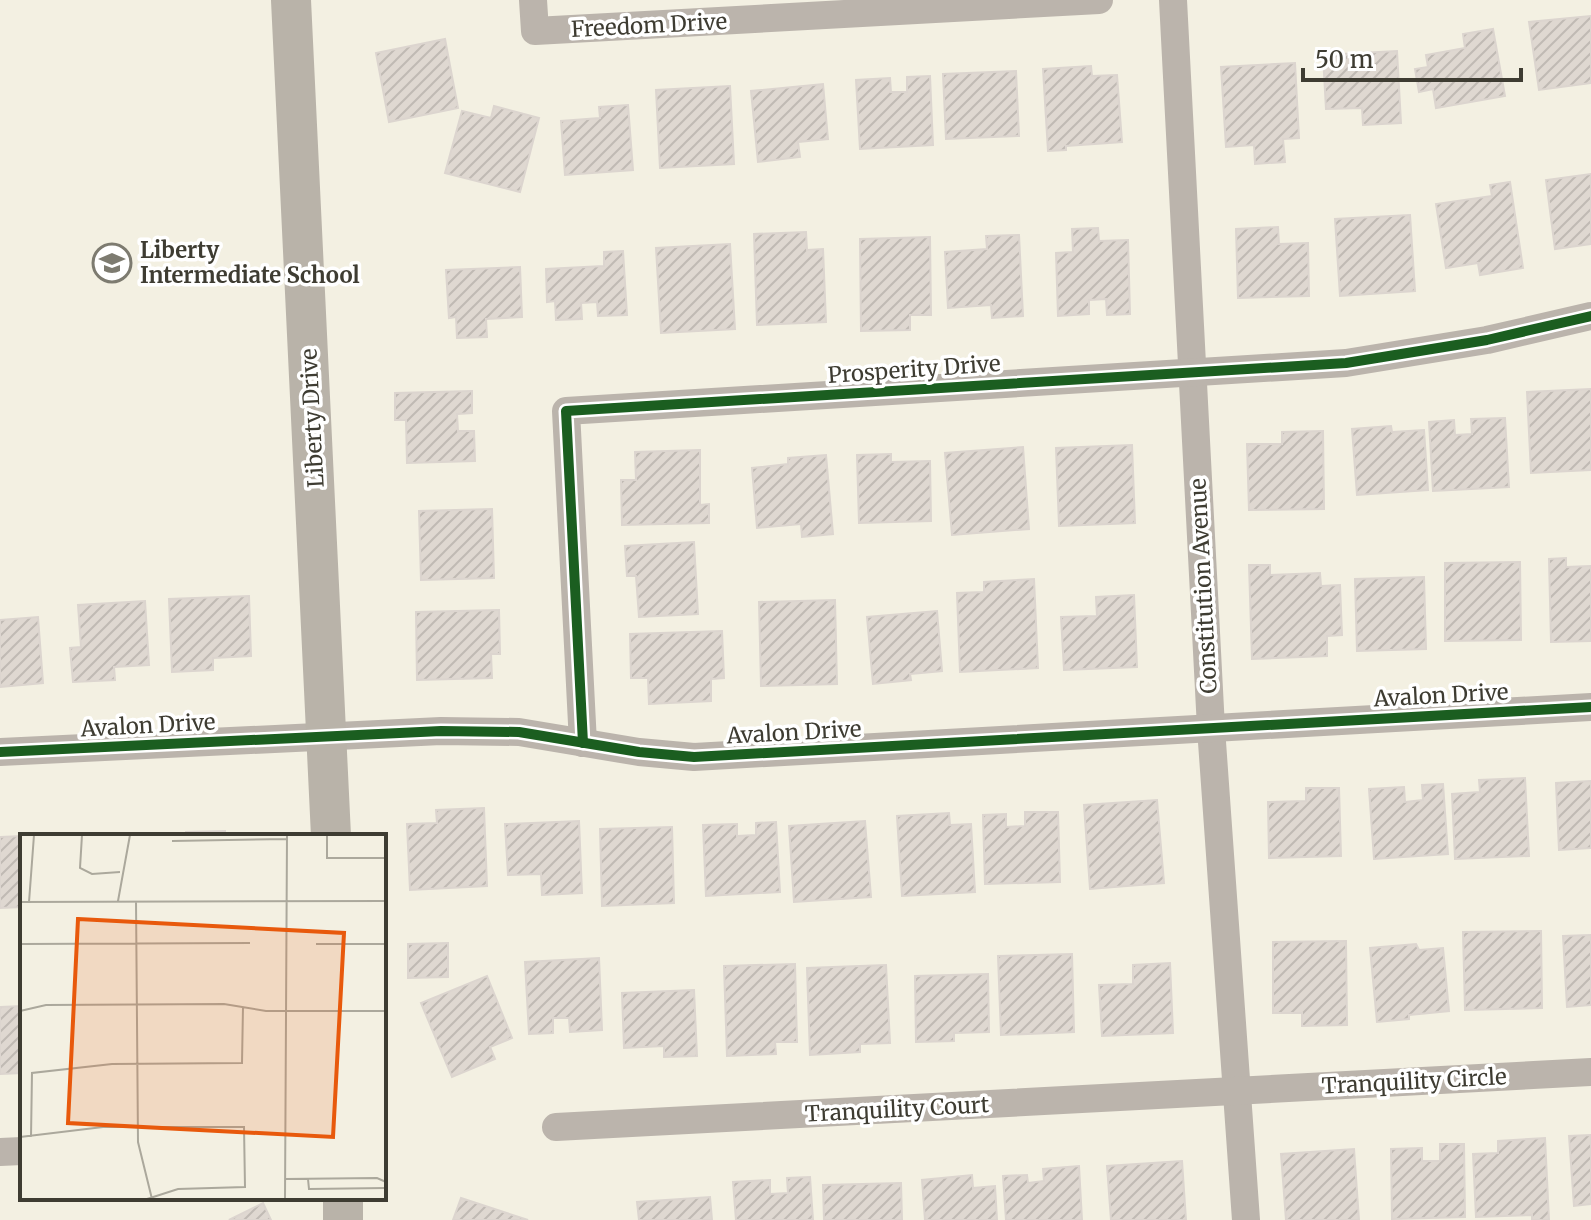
<svg xmlns="http://www.w3.org/2000/svg" width="1591" height="1220" viewBox="0 0 1591 1220" font-family="Merriweather,serif">
	<defs>
		<pattern id="building-hatch" width="6" height="6" patternUnits="userSpaceOnUse" patternTransform="scale(2)"><rect width="6" height="6" fill="#dfd8d1"/><path d="M-1 1l2-2M0 6l6-6M5 7l2-2" fill="none" stroke="#c0bab4"/></pattern>
	</defs>
	<rect width="100%" height="100%" fill="#f3f0e2"/>
	<!-- building -->
	<g fill="url(#building-hatch)" stroke="#dcd5cf" stroke-width="2">
		<polygon points="1591,16 1591,83 1539,90 1529,22"/>
		<polygon points="1493,29 1505,96 1436,108 1433,89 1419,92 1415,69 1428,67 1426,55 1465,48 1463,34"/>
		<polygon points="445,39 458,108 389,122 376,53"/>
		<polygon points="1397,51 1401,123 1363,125 1362,108 1326,109 1323,55"/>
		<polygon points="1295,63 1299,138 1283,139 1285,162 1255,164 1254,145 1226,147 1221,67"/>
		<polygon points="1091,66 1092,76 1117,75 1122,142 1066,146 1066,150 1048,151 1043,69"/>
		<polygon points="1016,71 1019,136 946,139 943,74"/>
		<polygon points="930,76 933,145 860,149 856,80 890,78 891,92 907,92 907,77"/>
		<polygon points="823,84 828,139 798,142 800,157 758,162 751,91"/>
		<polygon points="730,86 734,164 660,168 656,90"/>
		<polygon points="628,105 633,170 565,175 561,121 600,118 599,107"/>
		<polygon points="494,106 539,118 520,192 445,173 462,111 491,118"/>
		<polygon points="1591,174 1591,244 1555,249 1546,180"/>
		<polygon points="1510,182 1523,268 1480,275 1478,263 1446,268 1436,204 1492,196 1490,185"/>
		<polygon points="1410,215 1415,291 1340,296 1335,219"/>
		<polygon points="1278,227 1279,244 1308,243 1309,296 1238,298 1236,229"/>
		<polygon points="1098,228 1099,241 1128,240 1130,314 1107,315 1106,299 1089,300 1089,314 1058,316 1056,253 1073,252 1072,229"/>
		<polygon points="806,232 807,250 823,249 826,322 757,325 754,234"/>
		<polygon points="1019,235 1023,316 992,318 991,305 948,308 945,252 987,249 986,236"/>
		<polygon points="930,237 931,315 910,315 910,330 861,331 860,239"/>
		<polygon points="730,244 735,329 661,333 656,248"/>
		<polygon points="623,251 627,315 598,316 597,302 581,303 582,319 556,320 555,301 547,302 546,269 604,266 604,252"/>
		<polygon points="520,267 522,317 486,319 487,337 457,338 456,317 449,318 446,270"/>
		<polygon points="1591,389 1591,470 1531,473 1527,392"/>
		<polygon points="472,391 472,413 457,414 458,431 474,431 475,461 407,463 406,420 395,420 395,393"/>
		<polygon points="1505,418 1509,487 1433,491 1429,422 1454,420 1455,435 1472,434 1471,419"/>
		<polygon points="1391,426 1392,432 1424,430 1428,490 1357,495 1352,429"/>
		<polygon points="1323,431 1324,509 1249,510 1247,444 1282,444 1282,432"/>
		<polygon points="1132,445 1135,523 1059,526 1056,448"/>
		<polygon points="1023,447 1029,529 952,535 945,453"/>
		<polygon points="700,450 700,505 709,504 709,523 622,525 621,480 636,480 635,452"/>
		<polygon points="891,454 891,462 930,461 931,521 859,523 857,455"/>
		<polygon points="826,455 833,534 802,537 801,524 757,528 752,468 788,464 788,458"/>
		<polygon points="492,509 494,578 421,580 419,511"/>
		<polygon points="694,542 698,614 639,617 636,576 627,576 625,546"/>
		<polygon points="1566,558 1566,567 1591,566 1591,641 1551,642 1549,559"/>
		<polygon points="1520,562 1521,640 1445,641 1445,563"/>
		<polygon points="1249,565 1270,565 1270,575 1320,573 1321,586 1340,585 1342,635 1327,636 1327,656 1252,659"/>
		<polygon points="1424,577 1426,649 1357,651 1355,579"/>
		<polygon points="1034,579 1038,668 960,672 957,593 984,592 984,582"/>
		<polygon points="1134,595 1137,667 1064,670 1061,617 1097,616 1096,597"/>
		<polygon points="249,596 251,656 213,658 213,670 172,672 169,599"/>
		<polygon points="835,600 837,684 761,686 759,602"/>
		<polygon points="145,601 149,665 114,667 115,680 73,682 70,648 81,647 78,605"/>
		<polygon points="499,610 500,654 491,654 492,678 417,680 416,612"/>
		<polygon points="937,611 942,671 910,674 911,680 873,684 867,617"/>
		<polygon points="38,617 43,683 0,687 0,620"/>
		<polygon points="722,631 724,678 711,679 711,701 649,704 648,678 631,678 630,634"/>
		<polygon points="1525,778 1529,856 1455,859 1452,794 1480,792 1479,780"/>
		<polygon points="1591,781 1591,848 1559,850 1556,783"/>
		<polygon points="1443,784 1448,854 1374,859 1369,789 1404,787 1405,802 1423,800 1422,785"/>
		<polygon points="1306,788 1339,788 1341,856 1269,858 1268,802 1306,801"/>
		<polygon points="1157,800 1164,883 1090,889 1084,805"/>
		<polygon points="484,808 487,886 410,890 407,824 437,823 436,810"/>
		<polygon points="1025,812 1058,812 1060,882 985,884 983,815 1006,814 1006,827 1025,826"/>
		<polygon points="949,813 950,825 971,824 975,892 902,896 897,816"/>
		<polygon points="579,821 582,893 542,895 541,874 508,875 505,824"/>
		<polygon points="865,821 871,897 794,902 789,826"/>
		<polygon points="776,822 780,892 706,896 703,825 737,824 737,836 756,835 756,823"/>
		<polygon points="672,827 674,903 602,906 600,829"/>
		<polygon points="225,831 225,836 186,836 186,832"/>
		<polygon points="22,836 22,907 0,908 0,837"/>
		<polygon points="1541,931 1542,1008 1465,1010 1463,932"/>
		<polygon points="1591,935 1591,1005 1567,1007 1563,936"/>
		<polygon points="1346,941 1347,1025 1302,1026 1302,1013 1273,1013 1273,942"/>
		<polygon points="448,943 448,977 408,978 408,944"/>
		<polygon points="1416,944 1419,950 1443,948 1449,1011 1409,1015 1409,1019 1377,1022 1370,948"/>
		<polygon points="1072,954 1074,1032 1001,1035 998,956"/>
		<polygon points="599,958 602,1030 570,1032 569,1018 553,1018 553,1033 529,1034 525,962"/>
		<polygon points="1170,963 1173,1033 1102,1036 1099,985 1133,984 1133,965"/>
		<polygon points="795,964 797,1042 775,1042 776,1054 727,1056 724,966"/>
		<polygon points="886,965 890,1043 860,1044 860,1052 810,1055 807,968"/>
		<polygon points="988,974 989,1032 954,1033 954,1041 916,1042 915,976"/>
		<polygon points="487,976 512,1038 490,1047 495,1059 452,1077 421,1003"/>
		<polygon points="694,990 697,1056 664,1057 664,1046 624,1048 622,993"/>
		<polygon points="22,1006 22,1073 0,1074 0,1007"/>
		<polygon points="1591,1135 1591,1204 1574,1206 1569,1136"/>
		<polygon points="1545,1138 1549,1220 1532,1220 1532,1215 1476,1217 1473,1154 1498,1153 1498,1141"/>
		<polygon points="1440,1144 1464,1144 1465,1217 1392,1219 1391,1149 1422,1148 1422,1161 1440,1161"/>
		<polygon points="1354,1149 1359,1220 1286,1220 1281,1154"/>
		<polygon points="1182,1161 1186,1220 1111,1220 1107,1166"/>
		<polygon points="1079,1166 1082,1220 1006,1220 1003,1176 1027,1175 1028,1183 1044,1181 1043,1169"/>
		<polygon points="972,1175 973,1188 995,1186 997,1220 925,1220 922,1180"/>
		<polygon points="810,1177 813,1220 736,1220 733,1182 770,1180 770,1194 788,1193 787,1178"/>
		<polygon points="901,1183 902,1220 824,1220 823,1185"/>
		<polygon points="710,1197 712,1220 639,1220 637,1202"/>
		<polygon points="461,1198 528,1220 453,1220"/>
		<polygon points="263,1203 271,1220 229,1220"/>
	</g>
	<g fill="none" stroke-linecap="round" stroke-linejoin="round">
		<!-- street -->
		<g stroke="#bbb4ac" stroke-width="28">
			<polyline points="533,0 535,31 1099,0"/>
			<polyline points="1173,0 1211,728 1246,1220"/>
			<polyline points="583,743 566,411 1346,363 1487,340 1591,316"/>
			<polyline points="0,752 441,731 519,732 639,752 694,757 1591,707"/>
			<polyline points="556,1127 1591,1072"/>
			<polyline points="0,1152 22,1151"/>
		</g>
		<!-- secondary -->
		<g stroke="#b9b3a9" stroke-width="40">
			<polyline points="291,0 331,836"/>
			<polyline points="343,1198 343,1220"/>
		</g>
		<defs>
			<g id="cycleway">
				<polyline points="583,743 566,411 1346,363 1487,340 1591,316"/>
				<polyline points="0,752 441,731 519,732 639,752 694,757 1591,707"/>
			</g>
		</defs>
		<!-- cycleway casing -->
		<use href="#cycleway" stroke="#fff" stroke-width="15"/>
		<!-- cycleway -->
		<use href="#cycleway" stroke="#1b5e20" stroke-width="10"/>
	</g>
	<!-- icons -->
	<defs>
		<symbol id="school-ring" viewBox="-11 -11 22 22"><circle r="9.5" fill="#fff" stroke="#7d7b70" stroke-width="1.5"/><path d="M0-5L7-2L0 1L-7-2ZM-4 1L0 2.5L4 1V4Q0 6-4 4Z" fill="#7d7b70"/></symbol>
	</defs>
	<g fill-rule="evenodd">
		<use href="#school-ring" x="90" y="241" width="44" height="44"/>
	</g>
	<g text-anchor="middle" stroke-width="7" stroke-linejoin="round" paint-order="stroke">
		<!-- street labels -->
		<g font-size="22" fill="#3e3c32" stroke="#fff">
			<text transform="translate(649 25) rotate(-3)" y="8">Freedom Drive</text>
			<text transform="translate(914 369) rotate(-4)" y="8">Prosperity Drive</text>
			<text transform="translate(312 418) rotate(-93)" y="8">Liberty Drive</text>
			<text transform="translate(1203 586) rotate(-93)" y="8">Constitution Avenue</text>
			<text transform="translate(1441 695) rotate(-3)" y="8">Avalon Drive</text>
			<text transform="translate(148 725) rotate(-3)" y="8">Avalon Drive</text>
			<text transform="translate(794 732) rotate(-3)" y="8">Avalon Drive</text>
			<text transform="translate(1414 1081) rotate(-3)" y="8">Tranquility Circle</text>
			<text transform="translate(897 1109) rotate(-3)" y="8">Tranquility Court</text>
		</g>
		<!-- poi labels -->
		<g font-size="22" font-weight="bold" fill="#3e3c32" stroke="#fff" text-anchor="start">
			<text x="140" y="258">Liberty<tspan x="140" dy="25">Intermediate School</tspan></text>
		</g>
	</g>
	<!-- overview -->
	<g transform="translate(20 834)">
		<rect width="366" height="366" fill="#f3f0e2"/>
		<path fill="none" stroke="#aba89c" stroke-width="2" d="M62,1L60,34L72,40L100,38M307,1V24H366M152,7L267,5M98,67L110,1M116,67L118,308L132,365M0,68L366,67M9,68L14,1M2,110L230,109M296,110H366M0,177L26,171L204,170L246,177H366M0,303L83,293H224L225,353L158,355L127,365M11,303L12,239L92,230L222,229L223,173M265,345L357,344L366,348M288,345L289,355L366,354M265,365L267,1"/>
		<path fill="#e8590c" fill-opacity="0.15" stroke="#e8590c" stroke-width="4" d="M58,85L324,99L313,303L48,289Z"/>
		<rect width="366" height="366" fill="none" stroke="#3e3c32" stroke-width="4"/>
	</g>
	<!-- scale -->
	<path d="M1303 68v12h218v-12" fill="none" stroke="#3e3c32" stroke-width="4"/>
	<text x="1315" y="68" font-size="24" fill="#3e3c32" stroke="#ffffff" stroke-width="6" paint-order="stroke">50 m</text>
</svg>
